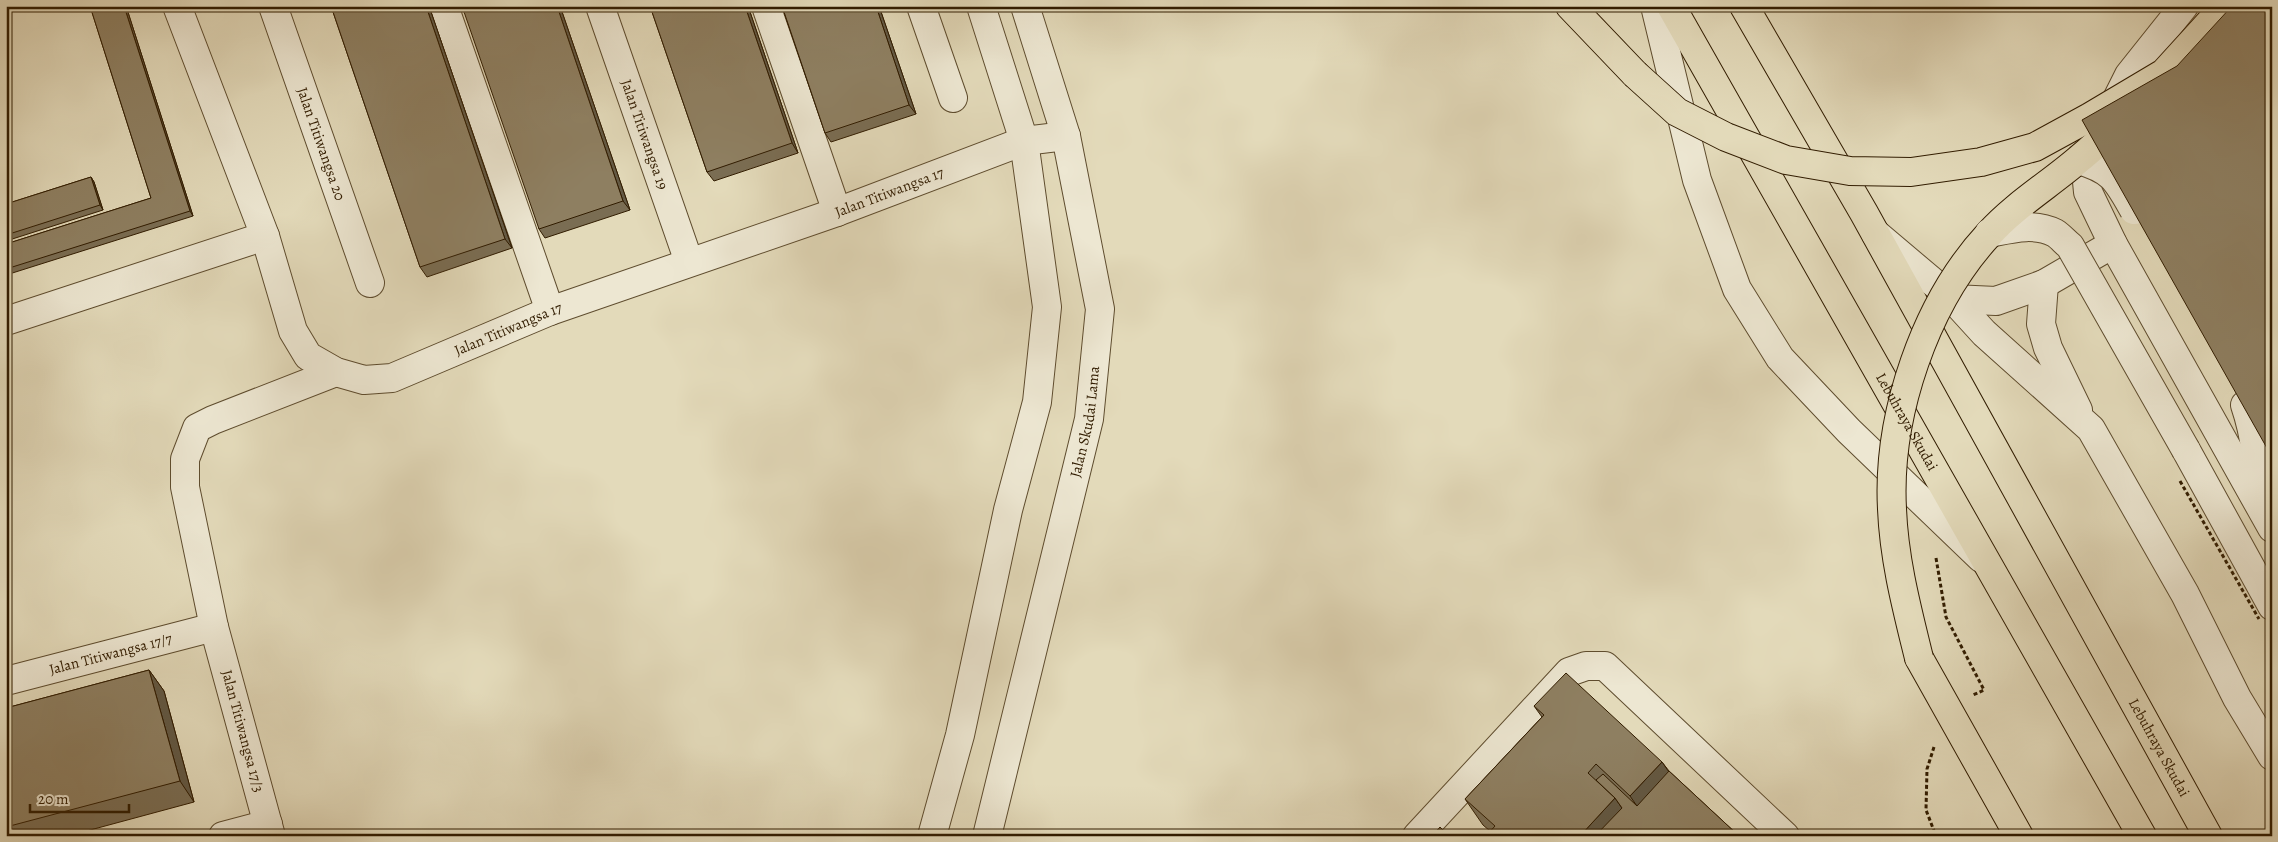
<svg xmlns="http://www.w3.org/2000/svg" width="2278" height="842" viewBox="0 0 2278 842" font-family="Alegreya,serif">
	<rect width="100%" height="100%" fill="#e3daba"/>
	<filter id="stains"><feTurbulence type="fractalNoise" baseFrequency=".004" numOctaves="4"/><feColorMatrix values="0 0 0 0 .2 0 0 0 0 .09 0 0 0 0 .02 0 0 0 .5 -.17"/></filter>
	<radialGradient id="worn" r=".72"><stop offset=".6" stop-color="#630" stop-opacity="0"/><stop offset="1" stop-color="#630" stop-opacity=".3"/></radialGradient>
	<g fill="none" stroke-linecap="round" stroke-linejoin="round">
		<defs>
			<g id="minor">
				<path id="s1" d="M177,6L265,236L293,331L308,356L336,372L364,380L392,378L550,311L837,212L1024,141L1066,136"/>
				<path id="s2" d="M273,6L370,283"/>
				<polyline points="444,6 550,311"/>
				<path id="s3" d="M600,6L689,262"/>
				<polyline points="766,6 837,212"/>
				<polyline points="921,6 953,98"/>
				<polyline points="1655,6 1697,180 1737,289 1780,358 1849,431 1981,558"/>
				<polyline points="2184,6 2129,75 2092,149 2086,171 2088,192 2113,244 2272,528"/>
				<polyline points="1876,234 1953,299 1984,333 2091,429 2185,594 2237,698 2272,756"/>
				<polyline points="2044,284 2041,324 2048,348 2078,410"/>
				<polyline points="1953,299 1996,301 2044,284 2113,244"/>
				<polyline points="6,321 265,236"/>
				<path d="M2245,405C2256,437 2258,468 2260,502"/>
				<polyline points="2186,450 2272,606"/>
				<path id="s4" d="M6,681L214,627"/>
				<polyline points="223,836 268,824"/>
				<polyline points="271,836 214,627 185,487 185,459 197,428 213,420 336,372"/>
				<polyline points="932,836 960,735 1008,510 1037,402 1047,307 1024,141 981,6"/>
				<path id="s5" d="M987,836L1089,419L1100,309L1066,136L1025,6"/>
				<polyline points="1417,836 1569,672 1586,666 1605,666 1785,836"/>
			</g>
			<g id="highway">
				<polyline points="1570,6 1635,74"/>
				<path id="s6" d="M1671,6L2142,836"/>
				<path id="s7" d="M1744,6L1864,213L2208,836"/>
				<polyline points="1919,658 2019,836"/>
			</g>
		</defs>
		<!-- minor casing -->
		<use href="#minor" stroke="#5e4c2e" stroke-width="30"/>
		<!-- highway casing -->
		<use href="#highway" stroke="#311c00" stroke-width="30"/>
		<!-- path -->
		<g stroke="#311c00" stroke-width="3" stroke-dasharray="4 2.5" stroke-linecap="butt">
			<polyline points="1936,558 1946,617 1984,690 1973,695"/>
			<polyline points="2267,635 2272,643"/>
			<polyline points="1934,747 1927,769 1926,810 1936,836"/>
		</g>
		<!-- minor -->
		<use href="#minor" stroke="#ede7d2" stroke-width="28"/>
		<!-- highway -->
		<use href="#highway" stroke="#e3daba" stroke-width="28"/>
		<defs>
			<g id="minor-bridge">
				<path d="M2079,160C2113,170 2117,180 2134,210"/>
				<path d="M1989,233C2010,229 2034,222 2055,233C2060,236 2065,242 2070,246L2186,450"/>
			</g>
			<g id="highway-bridge">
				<polyline points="1635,74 1677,112 1726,137 1786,160 1850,171 1911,172 1981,162 2035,147 2090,117 2164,73 2225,6"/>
				<path d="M1919,658C1907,609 1894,560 1892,509C1887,415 1925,303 1989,234C2015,205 2050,184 2079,159C2095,146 2109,132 2124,118"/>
			</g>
		</defs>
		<!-- minor-bridge casing -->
		<use href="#minor-bridge" stroke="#5e4c2e" stroke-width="30" stroke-linecap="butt"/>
		<!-- highway-bridge casing -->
		<use href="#highway-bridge" stroke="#311c00" stroke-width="30" stroke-linecap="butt"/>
		<!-- path-bridge -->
		<polyline stroke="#311c00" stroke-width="3" stroke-dasharray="4 2.5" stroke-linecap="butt" points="2180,481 2259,619"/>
		<!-- minor-bridge -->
		<use href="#minor-bridge" stroke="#ede7d2" stroke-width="28"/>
		<!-- highway-bridge -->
		<use href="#highway-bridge" stroke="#e3daba" stroke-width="28"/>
	</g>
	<!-- wall -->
	<g fill="#7a6d53" stroke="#311c00">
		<polygon points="90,6 126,6 193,216 6,275 6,244 151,198"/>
		<polygon points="331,6 429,6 512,248 427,277 420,267"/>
		<polygon points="560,6 630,210 545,238 539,229"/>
		<polygon points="650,6 748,6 798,153 714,181 707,172"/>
		<polygon points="782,6 879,6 916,114 831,142 825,133"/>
		<polygon points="91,177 94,182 103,210 6,241 6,204"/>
		<polygon points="149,670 164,691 194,802 68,836 6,836 6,708"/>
		<polygon points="1534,706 1662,762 1669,771 1739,836 1490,831 1483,825 1465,799 1542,717"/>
	</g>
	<!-- shaded-wall -->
	<g fill="#635944" stroke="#311c00">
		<polygon points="124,6 126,6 193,216 190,211"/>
		<polygon points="426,6 429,6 512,248 505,239"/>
		<polygon points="557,6 560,6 630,210 623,201"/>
		<polygon points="745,6 748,6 798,153 792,143"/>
		<polygon points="876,6 879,6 916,114 909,105"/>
		<polygon points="91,177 94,182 103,210 100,205"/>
		<polygon points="149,670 164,691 194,802 180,781"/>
		<polygon points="1662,762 1680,788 1648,822 1630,796"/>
		<polygon points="1615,798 1633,824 1622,836 1580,836"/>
	</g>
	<!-- building -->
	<g fill="#8e7f61" stroke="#311c00">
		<polygon points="90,6 124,6 190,211 6,269 6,244 151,198"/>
		<polygon points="331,6 426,6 505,239 420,267"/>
		<polygon points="462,6 557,6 623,201 539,229"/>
		<polygon points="650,6 745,6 792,143 707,172"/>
		<polygon points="782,6 876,6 909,105 825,133"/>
		<polygon points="2232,6 2272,6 2272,457 2082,120 2177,66"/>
		<polygon points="91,177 100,205 6,235 6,204"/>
		<polygon points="149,670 180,781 6,827 6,708"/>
		<polygon points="1566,673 1662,762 1630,796 1596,764 1588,773 1615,798 1580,836 1486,836 1495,826 1465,799 1544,715 1534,706"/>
		<polygon points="1669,771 1739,836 1595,836 1622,808 1615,798 1596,780 1603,774 1637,806"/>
		<polygon points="1440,827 1449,836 1432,836"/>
		<polygon points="1464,831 1468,836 1460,836"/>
	</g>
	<g text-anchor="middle" stroke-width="4" stroke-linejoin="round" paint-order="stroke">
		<!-- street labels -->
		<g font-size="15" fill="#311c00" stroke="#ede7d2">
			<text dy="5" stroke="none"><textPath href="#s3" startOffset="136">Jalan Titiwangsa 19</textPath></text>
			<text dy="5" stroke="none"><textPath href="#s2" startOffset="146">Jalan Titiwangsa 20</textPath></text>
			<text dy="5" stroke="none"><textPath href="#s1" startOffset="995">Jalan Titiwangsa 17</textPath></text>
			<text dy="5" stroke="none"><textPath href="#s1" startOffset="590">Jalan Titiwangsa 17</textPath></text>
			<text dy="5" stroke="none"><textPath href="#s5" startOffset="426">Jalan Skudai Lama</textPath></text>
			<text dy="5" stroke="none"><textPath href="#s6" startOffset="478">Lebuhraya Skudai</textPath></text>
			<text dy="5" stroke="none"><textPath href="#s4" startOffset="108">Jalan Titiwangsa 17/7</textPath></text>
			<text transform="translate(243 731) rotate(75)" y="5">Jalan Titiwangsa 17/3</text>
			<text dy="5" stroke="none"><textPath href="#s7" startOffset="850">Lebuhraya Skudai</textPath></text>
		</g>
	</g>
	<!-- margin -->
	<rect width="2278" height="842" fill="none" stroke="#e3daba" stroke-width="25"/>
	<rect x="8" y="8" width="2263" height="827" fill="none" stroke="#311c00" stroke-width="2.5"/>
	<rect x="12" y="12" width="2253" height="817" fill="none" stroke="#311c00"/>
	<!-- scale -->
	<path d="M30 804v8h99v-8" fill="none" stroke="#311c00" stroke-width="2.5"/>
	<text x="38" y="804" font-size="15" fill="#311c00" stroke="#ede7d2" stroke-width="4" paint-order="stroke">20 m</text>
	<rect width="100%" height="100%" filter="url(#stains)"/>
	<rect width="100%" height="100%" fill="url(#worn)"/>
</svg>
